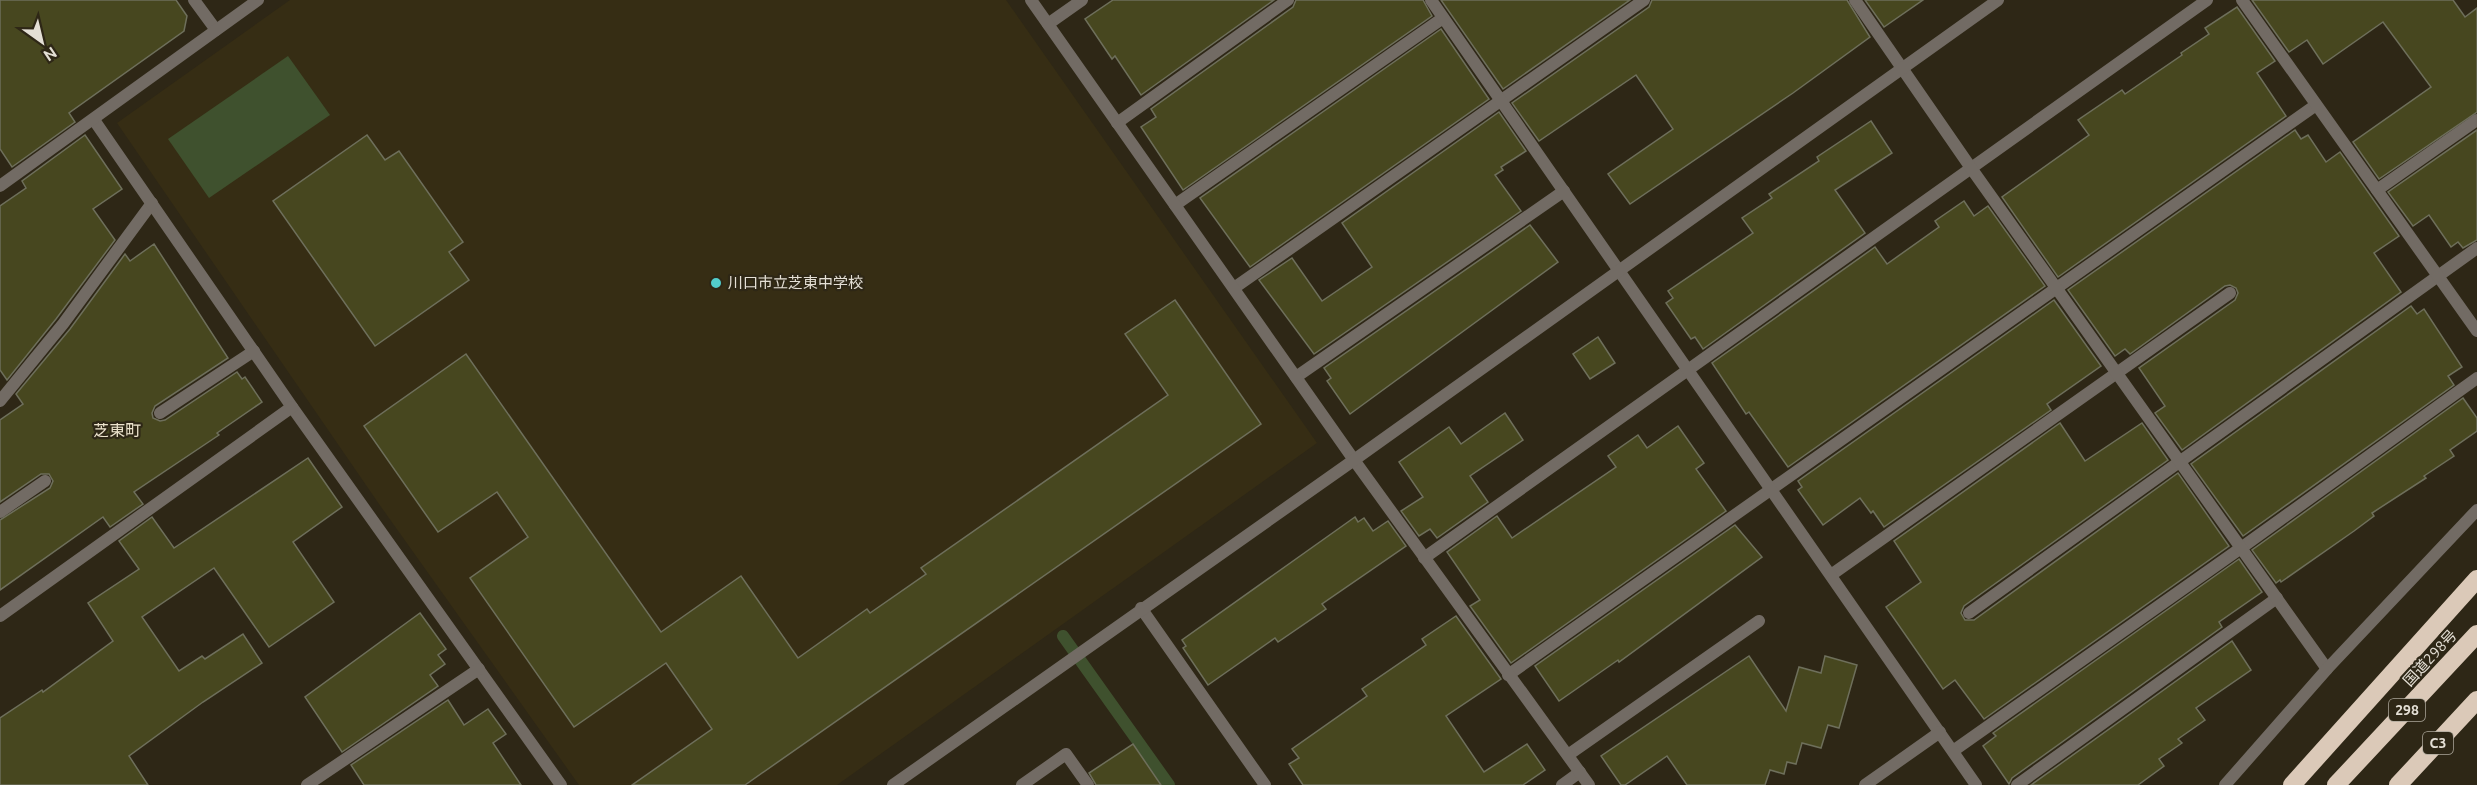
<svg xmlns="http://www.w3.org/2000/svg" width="2477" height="785" viewBox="0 0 2477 785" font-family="Ubuntu,'Noto Sans JP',sans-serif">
	<rect width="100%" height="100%" fill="#2e2716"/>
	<!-- built -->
	<polygon fill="#362d14" points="290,0 1006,0 1317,443 837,785 579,785 379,504 117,123"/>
	<!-- water -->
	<polygon fill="#3f512e" points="288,56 330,115 209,198 168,139"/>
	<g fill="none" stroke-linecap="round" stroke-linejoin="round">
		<!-- stream -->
		<polyline stroke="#3f512e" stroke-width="12" points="1063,636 1169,785"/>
	</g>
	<!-- building -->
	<g fill="#47471f" stroke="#6e6f5b" stroke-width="1.5">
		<polygon points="0,0 176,0 187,16 184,31 69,113 75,122 12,167 0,149"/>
		<polygon points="1113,0 1274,0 1141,95 1115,56 1112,59 1085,19"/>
		<polygon points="1296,0 1423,0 1432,16 1183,190 1141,127 1156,117 1151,109 1293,7"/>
		<polygon points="1441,0 1630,0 1503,89"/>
		<polygon points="1652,0 1847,0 1870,37 1793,93 1630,204 1608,174 1673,129 1636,75 1539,141 1512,103 1649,7"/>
		<polygon points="1865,0 1923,0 1884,27"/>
		<polygon points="2252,0 2453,0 2465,17 2477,8 2477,112 2379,179 2353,142 2431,87 2383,22 2323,64 2307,40 2289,52"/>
		<polygon points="2237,7 2275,61 2257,73 2286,116 2058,277 2002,197 2089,135 2078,120 2122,90 2125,94 2182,55 2181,53 2209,34 2205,28"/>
		<polygon points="1441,29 1489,99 1250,267 1200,198"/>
		<polygon points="1499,112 1526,151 1501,167 1503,170 1495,175 1521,211 1314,354 1259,280 1292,258 1322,301 1372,267 1342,223"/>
		<polygon points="1871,121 1892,153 1835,190 1865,233 1703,349 1695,337 1691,339 1666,303 1673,298 1668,291 1753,233 1742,218 1772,198 1769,194 1819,161 1817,157"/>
		<polygon points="2295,130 2301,139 2308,135 2326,162 2340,152 2399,236 2374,253 2401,292 2182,450 2155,413 2165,406 2139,368 2235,300 2238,293 2236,288 2230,285 2225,286 2130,354 2125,349 2115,356 2068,290"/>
		<polygon points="2477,130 2477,240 2463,248 2458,242 2451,247 2429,215 2413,226 2388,192"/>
		<polygon points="85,135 122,189 93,209 115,240 56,319 7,380 0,370 0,206 26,188 22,181"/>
		<polygon points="367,135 385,160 399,151 463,242 449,252 469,280 375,346 273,201"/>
		<polygon points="1964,201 1974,216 1988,206 2045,286 1788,467 1749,412 1746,414 1712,363 1875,247 1887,264 1939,227 1935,221"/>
		<polygon points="1530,225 1558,262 1350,414 1327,381 1331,378 1324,368"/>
		<polygon points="154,244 228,358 155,406 152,413 153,418 160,421 165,420 237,372 242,379 245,377 262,402 217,433 219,435 134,492 143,504 110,527 103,517 0,590 0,520 50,488 53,481 49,474 41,474 0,502 0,420 23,404 16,394 70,329 125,254 130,261"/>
		<polygon points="1175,300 1261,424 745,785 632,785 712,729 666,663 574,727 470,578 528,537 497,492 438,532 364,426 466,354 661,632 741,576 798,658 867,609 870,613 926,574 921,568 1168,395 1125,334"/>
		<polygon points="2054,300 2101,366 2047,404 2051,410 1884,527 1873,511 1871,513 1860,498 1823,525 1798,490 1802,487 1798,481"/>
		<polygon points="2411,306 2417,314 2424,309 2462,367 2448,376 2454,385 2243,536 2191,464"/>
		<polygon points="1598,337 1615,363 1590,379 1573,354"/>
		<polygon points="2463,398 2477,418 2477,431 2450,450 2454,456 2424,476 2426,478 2372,513 2374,516 2354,531 2281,582 2280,580 2276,583 2252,550"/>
		<polygon points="1505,413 1523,440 1470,476 1488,502 1437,538 1430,529 1419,536 1401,511 1423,497 1399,462 1449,427 1461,444"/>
		<polygon points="2060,423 2085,461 2142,423 2168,460 1964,606 1961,613 1965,620 1974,620 2178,473 2229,546 1984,719 1955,680 1943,689 1886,607 1921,582 1894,541"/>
		<polygon points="1678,426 1704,463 1696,469 1726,511 1511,663 1470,606 1480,600 1447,552 1497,516 1512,538 1616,467 1608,456 1638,435 1647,448"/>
		<polygon points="308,458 342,507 293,542 334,602 269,647 214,568 142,617 179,671 202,656 205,659 243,634 262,663 203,702 129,756 148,785 0,785 0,718 42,690 43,692 113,641 88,603 139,569 119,541 152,517 174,548"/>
		<polygon points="1355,517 1358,522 1364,518 1373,531 1388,521 1406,546 1322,604 1326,609 1278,642 1275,638 1208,685 1183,648 1186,646 1182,640"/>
		<polygon points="1735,525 1762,557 1619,662 1618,660 1559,701 1535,666"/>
		<polygon points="2239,559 2262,592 2219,622 2222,627 2012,778 2009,784 1983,746 1996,736 1993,733"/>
		<polygon points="420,613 446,649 438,655 445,664 430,675 438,686 342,752 305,697"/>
		<polygon points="1456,616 1501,679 1446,716 1484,772 1527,744 1545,770 1523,785 1303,785 1289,764 1299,758 1292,749 1367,696 1362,689 1426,645 1422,639"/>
		<polygon points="2232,641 2251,670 2196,708 2205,720 2178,739 2182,743 2159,759 2164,766 2138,785 2031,785"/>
		<polygon points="1749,656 1786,711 1799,667 1821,673 1825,656 1857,665 1839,728 1828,725 1821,748 1802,743 1796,764 1787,762 1784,774 1770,770 1765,785 1687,785 1667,756 1625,785 1621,785 1601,756"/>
		<polygon points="448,700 464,725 488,709 506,734 493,743 521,785 364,785 351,765"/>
		<polygon points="1133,744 1161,785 1096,785 1089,773"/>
	</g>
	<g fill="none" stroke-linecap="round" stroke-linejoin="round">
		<!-- lane -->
		<g stroke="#726b64" stroke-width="12">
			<polyline points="194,0 216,30"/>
			<polyline points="1048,24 1082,0"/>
			<polyline points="1117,123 1288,0"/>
			<polyline points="2377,190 2477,120"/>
			<polyline points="1175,205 1443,18"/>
			<polyline points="1234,288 1644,0"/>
			<polyline points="1296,377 1564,191"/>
			<polyline points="0,401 63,324 152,203"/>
			<polyline points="160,413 254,351"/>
			<polyline points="0,512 45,481"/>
			<polyline points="1424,558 2207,0"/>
			<polyline points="1831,575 2230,293"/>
			<polyline points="1969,613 2477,248"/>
			<polyline points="1508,675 2316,105"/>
			<polyline points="1953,751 2241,548 2477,378"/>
			<polyline points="1568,755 1759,621"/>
			<polyline points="1562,785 1580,772"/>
			<polyline points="2017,785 2277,598"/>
		</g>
		<!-- street -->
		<g stroke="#726b64" stroke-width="12">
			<polyline points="1031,0 1354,460 1589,785"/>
			<polyline points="1431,0 1976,785"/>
			<polyline points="1855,0 1971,168 2327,669"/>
			<polyline points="2242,0 2477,331"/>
			<polyline points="94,120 292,407 561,785"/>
			<polyline points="0,186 258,0"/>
			<polyline points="1141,608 1265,785"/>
			<polyline points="0,616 292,407"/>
			<polyline points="307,785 479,669"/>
			<polyline points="893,785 1354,460 1998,0"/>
			<polyline points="1022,785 1066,754 1088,785"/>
			<polyline points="1865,785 1940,732"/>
			<polyline points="2225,785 2327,669 2477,510"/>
		</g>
		<!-- highway -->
		<g stroke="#dbc9b8" stroke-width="18">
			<polyline points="2292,785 2477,579"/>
			<polyline points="2336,785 2477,634"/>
			<polyline points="2398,785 2477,700"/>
		</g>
	</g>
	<!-- markers -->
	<circle fill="#52cdcc" stroke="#2e2716" stroke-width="2" cx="716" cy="283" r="6"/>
	<g text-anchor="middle" stroke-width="4.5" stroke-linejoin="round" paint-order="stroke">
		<!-- shield labels -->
		<g fill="#2e2716" stroke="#ada89c" stroke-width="1.5">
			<rect x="2389" y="699" width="36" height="22" rx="4.5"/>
			<rect x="2423" y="732" width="30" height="22" rx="4.5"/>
		</g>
		<g font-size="14" font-weight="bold" fill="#e4dfd5">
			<text x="2407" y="715">298</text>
			<text x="2438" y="748">C3</text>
		</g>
		<!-- poi labels -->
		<g font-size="15" fill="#e4dfd5" stroke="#2e2716" text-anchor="start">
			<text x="728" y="288">川口市立芝東中学校</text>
		</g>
		<!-- street labels -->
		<g font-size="15" fill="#e4dfd5" stroke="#2e2716">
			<text transform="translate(2430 658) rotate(-47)" y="5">国道298号</text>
		</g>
		<!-- neighbourhood labels -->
		<g font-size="16" fill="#ece3cd" stroke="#2e2716">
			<text x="117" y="436">芝東町</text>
		</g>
	</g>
	<!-- north arrow -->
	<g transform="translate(42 42) rotate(146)" stroke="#2e2716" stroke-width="4.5" paint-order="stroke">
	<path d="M0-4.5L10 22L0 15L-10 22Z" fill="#e4dfd5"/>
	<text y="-9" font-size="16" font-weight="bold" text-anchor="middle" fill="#e4dfd5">N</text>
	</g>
</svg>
